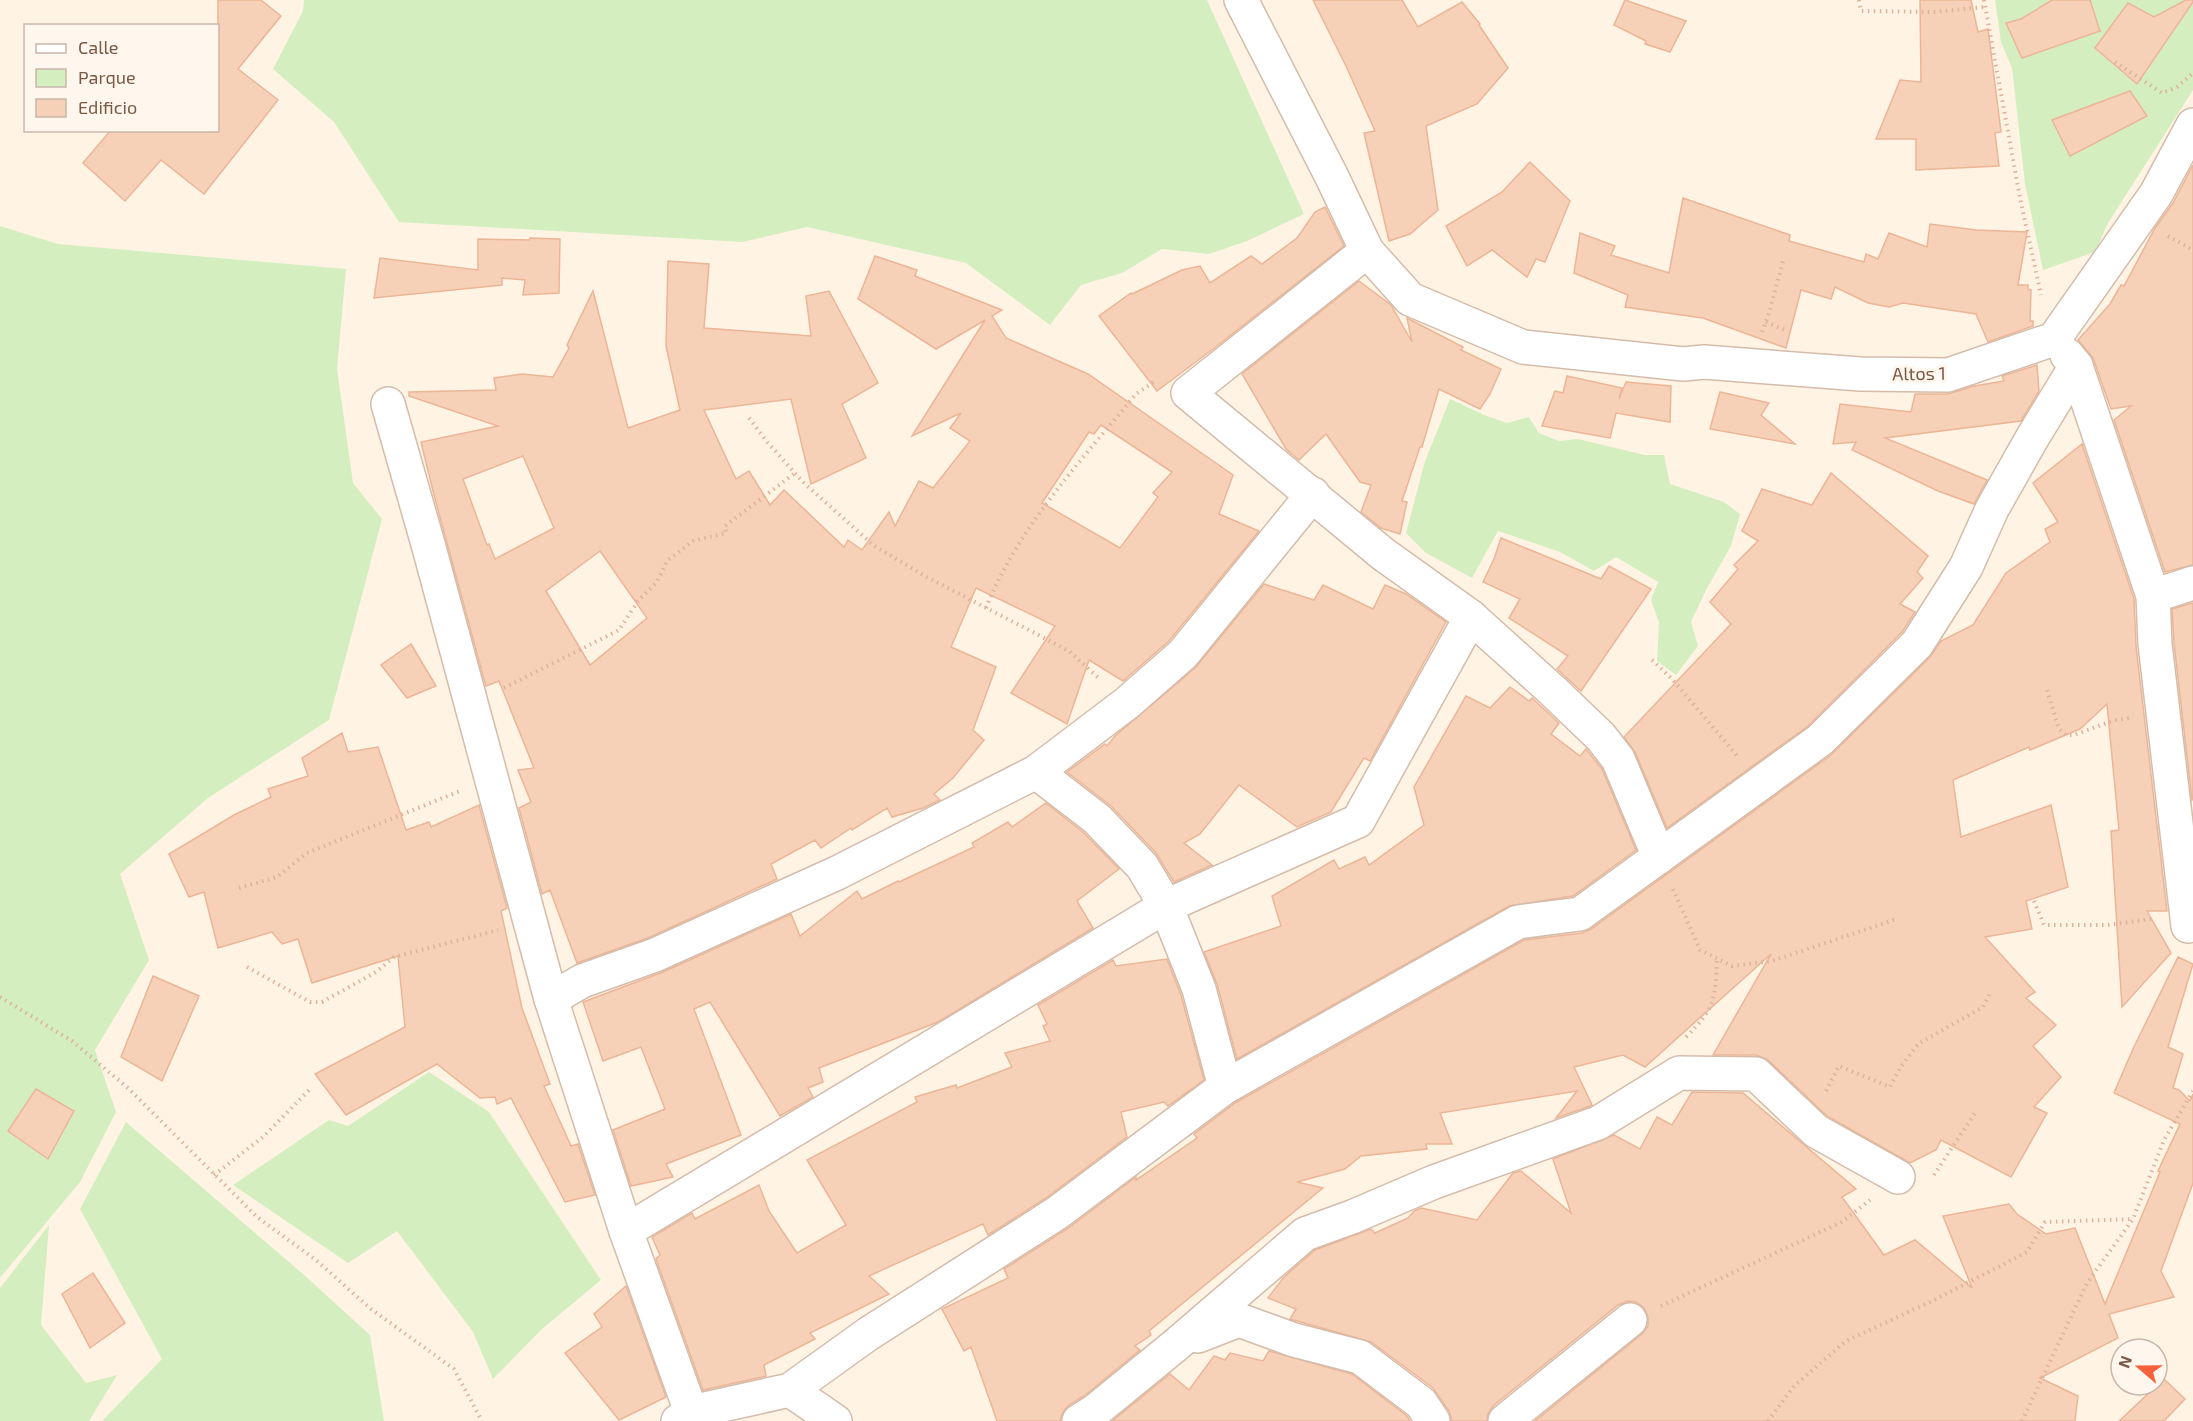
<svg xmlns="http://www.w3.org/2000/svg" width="2193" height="1421" viewBox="0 0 2193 1421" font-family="'Exo 2',sans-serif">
	<rect width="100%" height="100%" fill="#fff4e4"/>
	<!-- green -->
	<g fill="#d4eec0">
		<polygon points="304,0 1207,0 1304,214 1247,241 1209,254 1162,249 1122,273 1081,285 1050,325 966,263 807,227 742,242 399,222 334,122 273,69 303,11"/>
		<polygon points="1995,0 2193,0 2193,90 2108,223 2095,252 2043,270 2025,184 2012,68 2001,42"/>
		<polygon points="0,226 58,244 346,269 337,369 353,483 382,519 329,720 208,798 120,874 149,960 95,1050 116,1112 80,1182 0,1278"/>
		<polygon points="1450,399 1484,415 1507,423 1529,417 1539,433 1559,441 1578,439 1645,455 1664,455 1670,484 1724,502 1740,514 1731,546 1706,590 1691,622 1698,646 1676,675 1657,661 1659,622 1651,600 1658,582 1616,557 1594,571 1560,552 1498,531 1472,578 1426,553 1406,533 1425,461"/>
		<polygon points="429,1072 489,1112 601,1280 542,1329 493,1379 473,1332 397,1231 348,1263 233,1185 329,1120 348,1126"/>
		<polygon points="126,1122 303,1274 370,1335 384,1421 102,1421 162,1359 80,1209"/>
		<polygon points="49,1225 41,1325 86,1383 117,1375 89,1421 0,1421 0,1288"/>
	</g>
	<!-- building -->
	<g fill="#f7d0b8" stroke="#ecb597" stroke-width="1.5" fill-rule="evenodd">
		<polygon points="218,0 261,0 281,16 238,69 278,100 204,194 161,160 125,201 83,163 111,130 218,130"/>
		<polygon points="1313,0 1402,0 1418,27 1462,2 1480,24 1479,25 1508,68 1477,104 1426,126 1438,210 1410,234 1389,241 1364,133 1375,131 1346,66"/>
		<polygon points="1625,0 1686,21 1670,52 1645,44 1646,41 1614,25"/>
		<polygon points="1920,0 1971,0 1978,32 1988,29 2001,132 1995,133 1999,166 1916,170 1916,139 1876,139 1900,80 1921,82"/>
		<polygon points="2052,0 2090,0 2100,31 2022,58 2006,23 2021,19"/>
		<polygon points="2186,0 2193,0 2193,2 2137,84 2095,48 2128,3 2154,17"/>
		<polygon points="2130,91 2147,116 2070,156 2052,120"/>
		<polygon points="1530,162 1570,201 1545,262 1536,259 1527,277 1492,250 1467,266 1446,226 1502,192"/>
		<polygon points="2193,165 2193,565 2165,572 2114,420 2131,406 2111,409 2093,358 2078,340 2110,304 2121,285 2124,286 2155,228 2173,203"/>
		<polygon points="1683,198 1790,235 1789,241 1864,262 1866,254 1878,259 1889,233 1927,247 1930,224 1976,230 2027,232 2018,285 2028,285 2028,289 2031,290 2030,321 2033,321 2033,326 1988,342 1976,314 1903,303 1889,307 1868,303 1835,287 1831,299 1801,290 1786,348 1703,318 1625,307 1628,295 1574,273 1580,233 1615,246 1611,255 1669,273"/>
		<polygon points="1325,207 1344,246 1217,346 1157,391 1099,316 1131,293 1132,294 1182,270 1200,266 1210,283 1251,256 1262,264 1297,238 1315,212"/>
		<polygon points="530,238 560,239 559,293 523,295 525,280 502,278 502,285 374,298 380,258 478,270 478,239 529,240"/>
		<path d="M875,256L917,270L915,276L1002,310L992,316L1006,338L1088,374L1233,475L1219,514L1259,531L1169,641L1123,681L1089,660L1067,724L1011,693L1055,626L976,588L951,647L996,667L973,730L984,740L953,778L934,794L940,800L923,808L892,817L887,808L852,830L851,828L821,848L815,840L771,864L777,879L648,938L577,963L550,890L542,894L519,808L531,802L518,770L534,768L499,681L486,686L485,683L434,495L421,442L498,426L409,396V392L496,390L494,378L522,374L553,377L569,348L567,345L593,291L628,428L680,410L666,346L668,261L709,264L704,328L811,336L806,296L829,291L878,383L842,404L866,458L811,484L791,399L704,410L736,479L749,471L770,505L784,490L844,547L848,540L862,550L889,512L895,526L919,481L933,488L970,441L950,428L961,413L912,436L985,320L936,349L858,299ZM1101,425L1172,472L1153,493L1158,497L1120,548L1042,503L1089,432L1094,434ZM523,456L554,528L495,559L489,544L487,545L463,479ZM600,551L647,618L590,665L546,591Z"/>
		<polygon points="1359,281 1391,305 1412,342 1407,318 1463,347 1461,350 1501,369 1490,394 1480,409 1439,389 1422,447 1420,447 1402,501 1407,502 1400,534 1381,528 1361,512 1371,485 1360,482 1326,434 1299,460 1286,449 1242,374"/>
		<polygon points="2037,365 2039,391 2021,421 1885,438 1987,480 1974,504 1938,491 1852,450 1856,442 1833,444 1840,404 1911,412 1915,394 1948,394 1974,386 2004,381 2002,376"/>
		<polygon points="1567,376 1622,388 1619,399 1626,382 1671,386 1670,422 1616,413 1610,438 1542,426 1555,391 1563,393"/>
		<polygon points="1720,392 1769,403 1761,415 1795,444 1710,429"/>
		<polygon points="2082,444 2134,599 2136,646 2167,911 2147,911 2171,953 2122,1007 2111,831 2119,830 2107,704 2080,729 2030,750 2029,747 1953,780 1961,837 2051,805 2068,887 2026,901 2032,929 1985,937 2035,992 2026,998 2056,1025 2033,1046 2061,1077 2034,1107 2047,1113 2011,1177 1941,1140 1936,1150 1910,1163 1827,1116 1768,1060 1756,1055 1713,1055 1771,954 1645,1067 1623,1055 1574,1067 1592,1105 1590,1106 1556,1118 1577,1091 1440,1113 1452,1144 1426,1144 1427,1149 1361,1156 1345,1169 1297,1182 1323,1188 1149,1331 1151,1335 1135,1346 1140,1350 1084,1396 1069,1405 1063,1412 1060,1421 997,1421 971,1347 964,1351 942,1309 1008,1278 1004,1269 1067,1229 1136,1177 1136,1180 1197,1138 1194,1134 1235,1103 1524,940 1582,933 1591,929 1831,755 1930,657 1941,641 1973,625 2006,573 2050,542 2045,529 2058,522 2033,483"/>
		<polygon points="1831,473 1928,556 1917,572 1923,578 1900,604 1915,612 1902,632 1808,726 1667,828 1635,752 1624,737 1731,624 1710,602 1738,569 1734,565 1758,541 1742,531 1762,489 1812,505"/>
		<polygon points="1501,538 1601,579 1609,566 1651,589 1581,691 1557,669 1568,656 1509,618 1520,599 1483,582 1494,559"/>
		<polygon points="1264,584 1314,600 1323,585 1373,609 1385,585 1406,594 1446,622 1370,761 1364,758 1331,812 1297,827 1239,785 1200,834 1184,843 1212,865 1174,882 1156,853 1111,806 1067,772 1105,744 1107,746 1115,736 1195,668"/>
		<polygon points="2193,603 2193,799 2192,800 2174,643 2172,609"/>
		<polygon points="411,644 436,686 407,698 381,665"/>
		<polygon points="1510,687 1529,701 1532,698 1559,723 1551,734 1580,756 1586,749 1602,769 1636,850 1573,896 1509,906 1237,1059 1217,984 1204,952 1281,926 1272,896 1334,860 1339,869 1365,857 1369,865 1424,825 1414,787 1466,696 1490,708"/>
		<polygon points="342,733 348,752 378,747 406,830 429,822 431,827 479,805 507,908 501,911 522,1008 550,1084 544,1086 571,1146 578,1144 595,1195 565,1202 511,1098 497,1104 495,1097 480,1098 437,1064 346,1115 315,1074 405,1027 398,956 312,983 298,939 282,944 272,932 218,948 204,892 189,897 169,854 234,815 271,797 268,789 308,776 302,758"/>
		<polygon points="1046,803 1084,833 1119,869 1077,901 1093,928 938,1022 819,1068 823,1082 808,1088 813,1097 780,1116 710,1002 694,1009 741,1135 666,1164 673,1177 631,1186 613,1130 665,1109 641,1047 603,1061 583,1002 663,972 791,914 800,936 857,891 862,899 898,881 899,882 974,847 972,843 1008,822 1012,827"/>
		<polygon points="2178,957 2193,964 2168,1047 2183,1054 2173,1088 2179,1090 2190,1101 2193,1094 2193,1183 2161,1271 2174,1297 2109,1314 2118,1338 2040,1378 2078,1396 2075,1421 1535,1421 1642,1334 1648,1326 1648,1317 1644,1308 1636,1302 1628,1301 1618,1305 1493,1406 1488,1414 1487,1421 1452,1421 1449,1411 1433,1388 1371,1342 1290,1319 1296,1309 1268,1298 1284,1277 1315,1250 1371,1229 1375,1233 1408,1218 1414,1211 1421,1208 1477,1220 1513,1173 1521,1171 1571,1213 1553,1159 1614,1135 1640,1149 1657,1117 1672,1125 1692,1092 1743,1093 1856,1189 1842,1197 1884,1255 1915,1240 1972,1288 1943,1216 2009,1204 2017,1214 2046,1234 2075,1228 2105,1304 2160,1172 2158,1171 2180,1124 2114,1093 2133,1049"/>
		<polygon points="1167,959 1181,995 1204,1080 1168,1106 1164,1102 1121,1112 1127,1137 1046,1198 988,1235 983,1224 869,1276 889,1294 810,1333 815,1339 764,1365 766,1376 703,1390 656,1259 660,1255 652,1237 692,1213 695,1219 759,1185 769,1211 797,1253 846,1225 807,1160 917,1102 915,1097 956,1085 957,1088 1012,1067 1005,1053 1050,1041 1043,1026 1047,1024 1038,1005 1113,960 1116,966"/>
		<polygon points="153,976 199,996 162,1081 121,1057"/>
		<polygon points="36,1089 74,1111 48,1159 8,1131"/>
		<polygon points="93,1273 125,1323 90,1348 62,1294"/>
		<polygon points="626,1286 666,1397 619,1420 565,1353 602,1327 594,1314"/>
		<polygon points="1269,1351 1352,1374 1407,1416 1410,1421 1112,1421 1170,1374 1189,1390 1214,1356 1225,1360 1230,1353 1263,1361"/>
		<polygon points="2164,1379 2185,1399 2164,1421 2119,1421"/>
	</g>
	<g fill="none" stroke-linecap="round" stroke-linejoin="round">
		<defs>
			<g id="minor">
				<polyline points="1241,0 1332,177 1367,251 1410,299 1523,347 1683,364 1704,362 1860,374 1948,375 2054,339 2156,194 2193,125"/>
				<polyline points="1367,251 1188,393 1383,554 1471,617 1553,691 1601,737 1618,759 1659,857"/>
				<polyline points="2067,355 2076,366 2153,596 2155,644 2188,926"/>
				<polyline points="388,404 428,544 551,999 626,1231 691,1412"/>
				<polyline points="2153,596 2193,583"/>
				<polyline points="1036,772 1097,819 1142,866 1166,906 1199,989 1225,1087"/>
				<polyline points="551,999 582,981 655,955 837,873 1036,772 1127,703 1183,654 1313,494"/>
				<polyline points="626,1231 1166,906 1358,821 1471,617"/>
				<polyline points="1198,1336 1239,1320 1294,1340 1360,1357 1421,1403 1433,1421"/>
				<polyline points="790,1390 835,1421"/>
				<polyline points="678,1421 691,1412 790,1390 868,1334 1057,1213 1225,1087 1518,922 1580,914 1820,740 1917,644 1966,567 1992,509 2031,440 2076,366"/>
				<polyline points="1079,1421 1095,1411 1177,1344 1305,1234 1352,1217 1434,1182 1598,1123 1679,1073 1756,1074 1816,1131 1898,1177"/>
				<polyline points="1505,1421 1630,1320"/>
			</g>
		</defs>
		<!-- minor casing -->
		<use href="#minor" stroke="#d4bcab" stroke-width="36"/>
		<!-- path -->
		<g stroke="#dcb39b" stroke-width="4" stroke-dasharray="1.5 4.5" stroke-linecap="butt">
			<polyline points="1859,0 1861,11 1933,12 1985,7"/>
			<polyline points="1984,0 2020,198 2041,295"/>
			<polyline points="2115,62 2162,93 2177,87 2193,73"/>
			<polyline points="2168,236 2193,250"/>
			<polyline points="1766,322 1787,331"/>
			<polyline points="1762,332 1769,313 1784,258"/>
			<polyline points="749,418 768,443 803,482 873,545 925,576 1069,651 1101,680"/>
			<path d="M986,608C1018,527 1081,461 1136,394L1155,381"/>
			<polyline points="1652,660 1673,680 1739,758"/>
			<polyline points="504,688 619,630 638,601 657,582 667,561 693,541 726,533 725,526 795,473"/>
			<polyline points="2047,690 2059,729 2066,735 2074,735 2115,720 2130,718"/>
			<polyline points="239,888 277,877 307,853 460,791"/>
			<polyline points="1673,889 1700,950 1732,966 1772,961 1894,920"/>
			<polyline points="2034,901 2044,925 2108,925 2151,919"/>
			<polyline points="247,967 310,1002 322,1002 376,972 394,957 498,930"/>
			<polyline points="0,997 72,1041 129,1089 257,1217 316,1260 371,1309 454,1369 482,1421"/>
			<path d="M1686,1037C1716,1007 1715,1000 1717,959"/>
			<polyline points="1826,1091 1839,1066 1890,1087 1900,1068 1918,1044 1983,1007 1991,991"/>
			<polyline points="214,1175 263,1137 311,1088"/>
			<polyline points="1934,1175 1977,1110"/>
			<polyline points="1661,1306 1842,1222 1870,1200"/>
			<polyline points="1768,1421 1794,1386 1846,1341 1930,1302 2027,1252 2045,1222 2133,1219"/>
			<polyline points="2022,1421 2087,1283 2133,1219 2164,1140 2193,1091"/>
		</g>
		<!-- minor -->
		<use href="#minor" stroke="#fff" stroke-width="33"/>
	</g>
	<g text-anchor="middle" stroke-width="6" stroke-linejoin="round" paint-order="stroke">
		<!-- street labels -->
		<g font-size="18" fill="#7a5846" stroke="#fff7ed">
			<text transform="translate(1919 374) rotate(-1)" y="6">Altos 1</text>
		</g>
	</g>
	<!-- legend -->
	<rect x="24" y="24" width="195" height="108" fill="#fff7ed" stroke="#cab7aa" stroke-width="1.5"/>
	<rect x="36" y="44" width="30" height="9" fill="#ffffff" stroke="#cab7aa" stroke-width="1.5"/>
	<text x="78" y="54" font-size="18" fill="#7a5846">Calle</text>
	<rect x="36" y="69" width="30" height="18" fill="#d4eec0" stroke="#cab7aa" stroke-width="1.5"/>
	<text x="78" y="84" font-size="18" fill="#7a5846">Parque</text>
	<rect x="36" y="99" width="30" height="18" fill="#f7d0b8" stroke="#cab7aa" stroke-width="1.5"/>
	<text x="78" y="114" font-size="18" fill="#7a5846">Edificio</text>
	<!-- north arrow -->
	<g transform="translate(2139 1367) rotate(290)"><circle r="28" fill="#fff7ed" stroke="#cab7aa" stroke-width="1.5"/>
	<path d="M0-4.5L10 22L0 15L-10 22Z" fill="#f6613c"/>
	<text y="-9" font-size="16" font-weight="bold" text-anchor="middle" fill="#7a5846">N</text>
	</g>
</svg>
